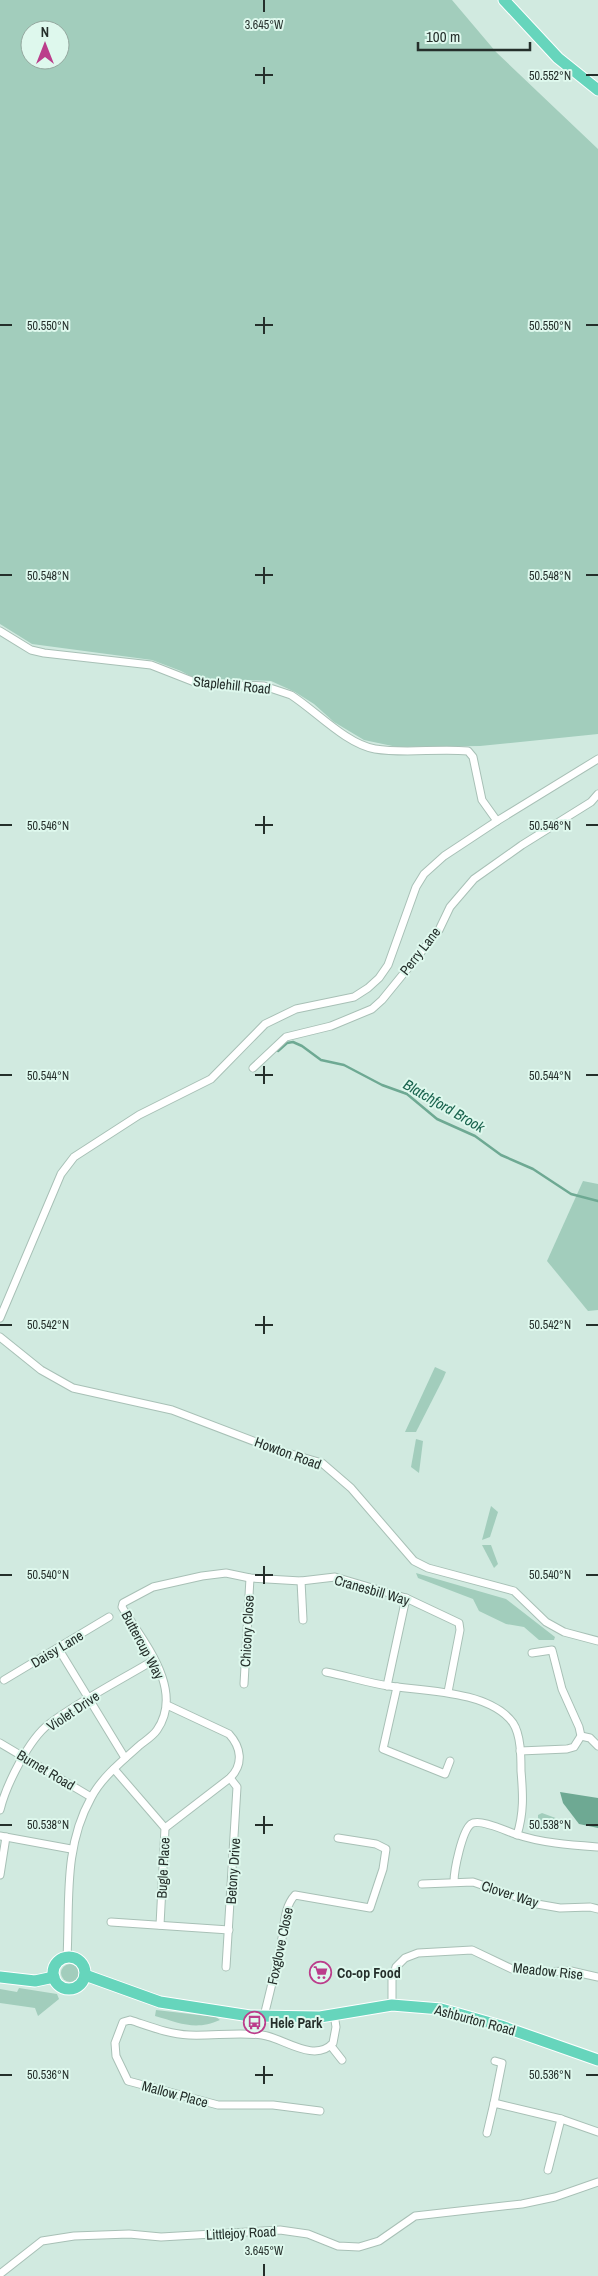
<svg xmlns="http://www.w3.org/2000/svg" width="598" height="2276" viewBox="0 0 598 2276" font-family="'Archivo Narrow',sans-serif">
	<rect width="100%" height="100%" fill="#d1eae0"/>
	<!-- green -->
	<g fill="#a2cdbc" fill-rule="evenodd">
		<path d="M0,0H452L496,52L598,149V734L480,746L397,747L364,740L334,722L314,704L295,692L271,681L194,678L181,671L152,660L32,644L0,624ZM30,30H60V60H30Z"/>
		<polygon points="583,1181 598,1184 598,1310 588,1311 547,1261"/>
		<polygon points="435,1367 446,1372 443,1379 416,1432 405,1432"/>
		<polygon points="416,1439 423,1441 419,1473 411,1467"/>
		<polygon points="491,1506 498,1512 490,1537 482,1540"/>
		<polygon points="482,1545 491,1545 498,1564 494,1568"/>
		<polygon points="416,1573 506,1599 555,1637 554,1640 539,1640 524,1627 506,1624 479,1611 473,1599 418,1578"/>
		<polygon points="542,1813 561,1820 560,1828 541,1827 538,1824 538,1815"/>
		<circle cx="70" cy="1973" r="9"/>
		<polygon points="19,1988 57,1994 59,1999 38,2016 35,2008 0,2003 0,1989 17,1992"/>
		<path d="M156,2010L216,2017L220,2020C195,2031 180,2023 155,2016Z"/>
	</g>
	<!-- water -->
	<polygon fill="#6ea993" points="560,1792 598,1798 598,1828 579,1824 563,1803"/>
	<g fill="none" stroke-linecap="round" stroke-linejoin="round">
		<!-- stream -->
		<polyline stroke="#6ea993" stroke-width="2.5" points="278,1051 287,1043 293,1042 302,1046 321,1060 344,1065 382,1085 407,1094 437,1119 475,1136 501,1155 533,1169 571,1194 598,1201"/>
		<defs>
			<g id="street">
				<path d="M0,631L31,650L44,653L151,665L197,683L264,686L291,695C316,711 346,744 375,749C406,754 437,748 468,751L473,757L482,800L497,821"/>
				<polyline points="253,1068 286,1037 331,1026 372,1009 382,1000 439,930 450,907 474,879 522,845 591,802 598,794"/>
				<polyline points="0,1318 61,1174 74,1157 139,1115 211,1079 265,1024 296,1009 354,997 368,988 379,978 388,965 416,887 424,874 444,856 497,821 598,759"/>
				<polyline points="0,1337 41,1370 73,1388 172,1410 274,1449 322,1463 351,1488 414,1561 428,1568 514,1591 546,1622 564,1632 598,1641"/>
				<polyline points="301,1581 303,1620"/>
				<polyline points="58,1648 125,1758"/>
				<path d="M326,1672C347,1676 368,1683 389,1686C425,1691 490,1691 513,1723C521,1735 521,1757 521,1771C523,1794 524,1813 517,1835"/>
				<polyline points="4,1680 109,1617"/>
				<polyline points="244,1684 250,1578"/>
				<polyline points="387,1686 406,1598"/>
				<polyline points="397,1687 383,1749 445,1774 450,1761"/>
				<polyline points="581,1736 590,1738 598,1746"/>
				<polyline points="0,1743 91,1797"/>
				<polyline points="520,1751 567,1749 574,1747 581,1736 579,1727 562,1689 552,1650 532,1653"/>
				<polyline points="114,1769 165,1828 160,1925"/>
				<path d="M0,1810C6,1785 29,1739 49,1724C81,1700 119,1681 154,1660"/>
				<path d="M165,1828L230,1778C244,1764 241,1747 229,1734L167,1705"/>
				<polyline points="0,1836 71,1849"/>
				<polyline points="0,1875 6,1837"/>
				<path d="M454,1882C454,1870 462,1831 471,1824C479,1818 506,1831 515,1834C541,1843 570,1845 598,1847"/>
				<polyline points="422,1884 473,1882 537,1904 560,1908 590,1907 598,1909"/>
				<polyline points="111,1922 229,1930"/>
				<path d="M67,1957C70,1903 63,1848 91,1798C101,1778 123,1760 140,1745C145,1741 153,1736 157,1730C185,1689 143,1642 122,1607L123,1603L153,1587L202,1576L226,1573L250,1578L301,1581L335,1577L406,1598L459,1623L460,1630L448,1692"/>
				<polyline points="226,1967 237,1787 230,1778"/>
				<polyline points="392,2005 392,1980 396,1967 405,1958 418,1953 472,1950 512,1969 535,1972 571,1971 598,1977"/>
				<path d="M264,2016C270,1992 276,1968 281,1943C285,1927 283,1908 295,1895L370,1908L383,1869L386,1849L376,1844L338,1838"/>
				<polyline points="331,2046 342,2060"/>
				<polyline points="494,2103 502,2063 495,2061"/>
				<path d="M320,2111L273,2105H218L128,2081L116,2056L115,2043L123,2022L130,2020C149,2026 168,2034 189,2035C213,2036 237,2032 262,2035C282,2037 314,2064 333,2043L336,2027L334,2014"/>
				<polyline points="487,2133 494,2103 561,2119 598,2132"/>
				<polyline points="548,2170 561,2119"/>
				<polyline points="0,2274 42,2241 74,2236 129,2234 161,2237 280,2230 308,2234 338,2246 359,2247 379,2241 415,2216 522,2204 555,2197 598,2182"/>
			</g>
			<g id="primary">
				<polyline points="504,0 558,58 598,90"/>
				<circle cx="69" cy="1973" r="16"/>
				<polyline points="85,1975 160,2002 250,2016 320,2017 392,2005 441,2009 501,2026 598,2060"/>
				<polyline points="0,1977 35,1981 54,1977"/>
			</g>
		</defs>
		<!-- street casing -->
		<use href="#street" stroke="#a8c0b6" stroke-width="9"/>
		<!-- primary casing -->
		<use href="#primary" stroke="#fff" stroke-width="13"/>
		<!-- street -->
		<use href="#street" stroke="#fff" stroke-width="7"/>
		<!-- primary -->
		<use href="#primary" stroke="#66d5bc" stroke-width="11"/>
	</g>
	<!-- ticks -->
	<path fill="none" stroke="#252f2b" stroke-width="2" d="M264,0V12M264,67V84M255,75H273M586,75H598M264,317V334M0,325H12M255,325H273M586,325H598M264,567V584M0,575H12M255,575H273M586,575H598M264,816V834M0,825H12M255,825H273M586,825H598M264,1066V1084M0,1075H12M255,1075H273M586,1075H598M264,1316V1334M0,1325H12M255,1325H273M586,1325H598M264,1566V1584M0,1575H12M255,1575H273M586,1575H598M264,1816V1834M0,1825H12M255,1825H273M586,1825H598M264,2066V2084M0,2075H12M255,2075H273M586,2075H598M264,2264V2276"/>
	<!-- icons -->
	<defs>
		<symbol id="supermarket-ring" viewBox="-11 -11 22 22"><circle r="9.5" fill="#def8ed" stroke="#bb3d8b" stroke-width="1.5"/><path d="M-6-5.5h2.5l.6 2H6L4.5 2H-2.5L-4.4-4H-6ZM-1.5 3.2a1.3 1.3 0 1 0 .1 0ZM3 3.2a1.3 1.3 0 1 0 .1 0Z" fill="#bb3d8b"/></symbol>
		<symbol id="bus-ring" viewBox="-11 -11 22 22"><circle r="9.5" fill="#def8ed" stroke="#bb3d8b" stroke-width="1.5"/><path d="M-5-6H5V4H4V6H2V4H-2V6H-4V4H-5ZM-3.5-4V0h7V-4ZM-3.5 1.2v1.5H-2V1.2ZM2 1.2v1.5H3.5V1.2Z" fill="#bb3d8b"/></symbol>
	</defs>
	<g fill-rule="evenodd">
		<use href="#supermarket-ring" x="308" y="1960" width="25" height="25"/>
		<use href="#bus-ring" x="242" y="2010" width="25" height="25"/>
	</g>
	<g text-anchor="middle" stroke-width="4" stroke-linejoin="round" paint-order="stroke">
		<!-- street labels -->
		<g font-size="14" fill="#252f2b" stroke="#def8ed">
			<text transform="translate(232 685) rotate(6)" y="5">Staplehill Road</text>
			<text transform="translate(420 951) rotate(-52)" y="5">Perry Lane</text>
			<text transform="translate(288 1453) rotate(20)" y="5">Howton Road</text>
			<text transform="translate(372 1590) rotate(16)" y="5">Cranesbill Way</text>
			<text transform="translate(247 1631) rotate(-87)" y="5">Chicory Close</text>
			<text transform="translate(143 1645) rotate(62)" y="5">Buttercup Way</text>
			<text transform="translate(57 1649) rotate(-31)" y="5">Daisy Lane</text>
			<text transform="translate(73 1711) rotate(-34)" y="5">Violet Drive</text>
			<text transform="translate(46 1770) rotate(31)" y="5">Burnet Road</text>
			<text transform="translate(163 1868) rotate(-87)" y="5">Bugle Place</text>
			<text transform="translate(233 1871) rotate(-86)" y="5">Betony Drive</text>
			<text transform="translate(510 1894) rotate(18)" y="5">Clover Way</text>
			<text transform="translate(280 1946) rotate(-78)" y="5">Foxglove Close</text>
			<text transform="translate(548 1971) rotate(6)" y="5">Meadow Rise</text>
			<text transform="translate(475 2020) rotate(15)" y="5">Ashburton Road</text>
			<text transform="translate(175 2094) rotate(15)" y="5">Mallow Place</text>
			<text transform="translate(241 2233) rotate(-3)" y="5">Littlejoy Road</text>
		</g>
		<!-- poi labels -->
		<g font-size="14" font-weight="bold" fill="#252f2b" stroke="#def8ed" text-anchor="start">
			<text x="337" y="1978">Co-op Food</text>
			<text x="270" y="2028">Hele Park</text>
		</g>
		<!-- water labels -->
		<g font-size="15" font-style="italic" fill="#1b644f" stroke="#def8ed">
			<text transform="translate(444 1106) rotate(30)" y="5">Blatchford Brook</text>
		</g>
	</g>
	<g font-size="12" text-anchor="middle" fill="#252f2b" stroke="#def8ed" stroke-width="4" stroke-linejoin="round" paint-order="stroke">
		<text x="264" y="29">3.645°W</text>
		<text x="550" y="80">50.552°N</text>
		<text x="48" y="330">50.550°N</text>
		<text x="550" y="330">50.550°N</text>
		<text x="48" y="580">50.548°N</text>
		<text x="550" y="580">50.548°N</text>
		<text x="48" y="830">50.546°N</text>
		<text x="550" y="830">50.546°N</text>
		<text x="48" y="1080">50.544°N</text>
		<text x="550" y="1080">50.544°N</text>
		<text x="48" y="1329">50.542°N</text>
		<text x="550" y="1329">50.542°N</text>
		<text x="48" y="1579">50.540°N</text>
		<text x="550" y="1579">50.540°N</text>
		<text x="48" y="1829">50.538°N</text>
		<text x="550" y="1829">50.538°N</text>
		<text x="48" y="2079">50.536°N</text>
		<text x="550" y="2079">50.536°N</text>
		<text x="264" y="2255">3.645°W</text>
	</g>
	<!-- north arrow -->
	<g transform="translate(45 45)"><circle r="24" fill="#def8ed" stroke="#94a89f"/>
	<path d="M0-4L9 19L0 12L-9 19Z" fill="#bb3d8b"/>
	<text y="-8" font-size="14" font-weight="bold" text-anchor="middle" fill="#252f2b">N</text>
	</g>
	<!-- scale -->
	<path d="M418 42v8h112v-8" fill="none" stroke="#252f2b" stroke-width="2.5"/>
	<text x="426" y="42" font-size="15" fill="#252f2b" stroke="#def8ed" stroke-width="4" paint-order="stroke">100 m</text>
</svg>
